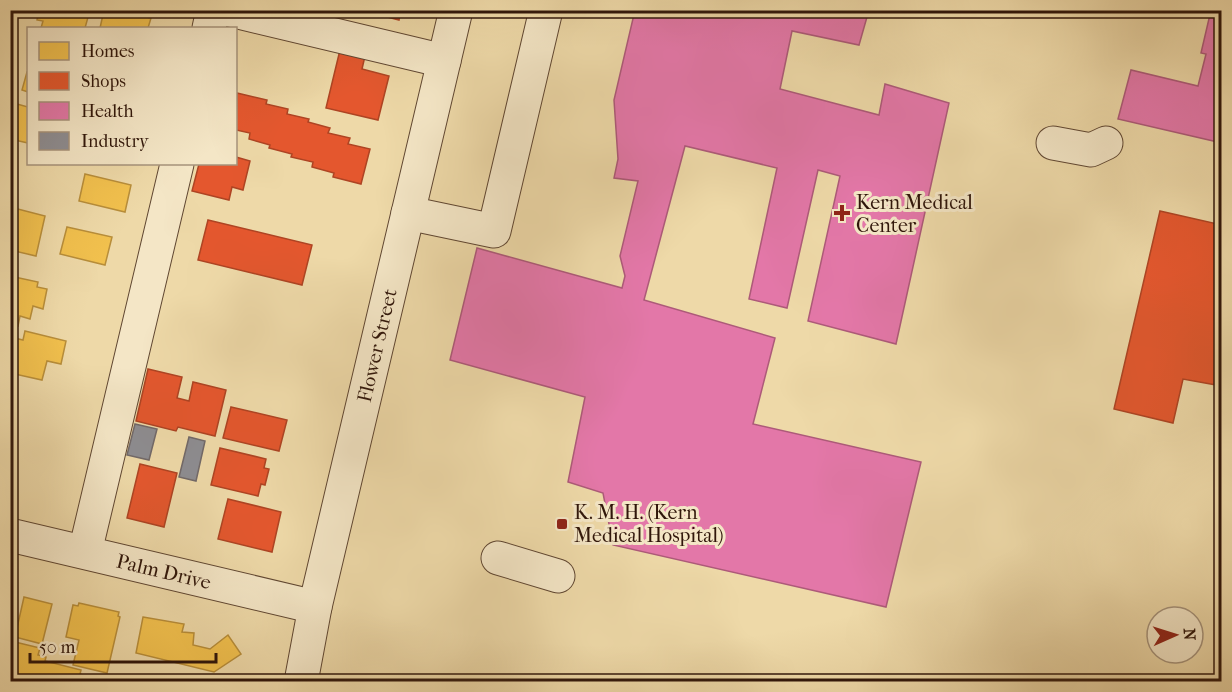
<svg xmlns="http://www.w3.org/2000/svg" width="1232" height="692" viewBox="0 0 1232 692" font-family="'IM FELL French Canon',serif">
	<rect width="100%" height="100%" fill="#eed9a8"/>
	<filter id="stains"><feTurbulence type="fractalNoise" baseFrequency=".00333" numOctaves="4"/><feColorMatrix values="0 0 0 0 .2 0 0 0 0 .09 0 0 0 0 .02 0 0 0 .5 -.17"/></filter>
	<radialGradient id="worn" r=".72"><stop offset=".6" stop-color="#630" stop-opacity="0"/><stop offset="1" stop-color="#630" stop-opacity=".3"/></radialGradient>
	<!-- homes -->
	<g fill="#f2c14e" stroke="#b88e3a" stroke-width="1.5">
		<polygon points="39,10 90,10 85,28 41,28 43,21 37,20"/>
		<polygon points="104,10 118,10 151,18 148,28 100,28"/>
		<polygon points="27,72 28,72 28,92 22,90"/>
		<polygon points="17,104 28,107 28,143 10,139"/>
		<polygon points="85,174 131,185 125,212 79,201"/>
		<polygon points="10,207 45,216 36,256 10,250"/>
		<polygon points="67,227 112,237 105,265 60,254"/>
		<polygon points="10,276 38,282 37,287 47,289 43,309 33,306 30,319 20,316 18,326 10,324"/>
		<polygon points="25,331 66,341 61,364 47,361 42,380 10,373 10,337 23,340"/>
		<polygon points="24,597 52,604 42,644 15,637"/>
		<polygon points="79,603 119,612 118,616 120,617 107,673 73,665 79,640 66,637 73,605 78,606"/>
		<polygon points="143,617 184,624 182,632 194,633 193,645 210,649 228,635 241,654 214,672 136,653"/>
		<polygon points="15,642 40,648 38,655 46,657 45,661 81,670 80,674 105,682 10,682 10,659"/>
	</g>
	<!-- shops -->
	<g fill="#e4572e" stroke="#ae4423" stroke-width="1.5">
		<polygon points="361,10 401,10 399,20"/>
		<polygon points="340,50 365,56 362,69 389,76 378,120 326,108"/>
		<polygon points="237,93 267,100 266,104 288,109 287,114 309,119 308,122 330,128 328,133 350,138 348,144 370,149 361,184 333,177 334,173 312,167 313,162 291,157 292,154 269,148 270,145 249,139 250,133 236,130"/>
		<polygon points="236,157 250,161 243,190 232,187 229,200 192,191 199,164 236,164"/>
		<polygon points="1160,211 1222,225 1222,386 1183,379 1173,423 1114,409"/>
		<polygon points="208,220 312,245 302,285 198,260"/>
		<polygon points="148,369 182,377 177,398 189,401 193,382 226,390 215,436 178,427 176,431 136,421"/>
		<polygon points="231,407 287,420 279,451 223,438"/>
		<polygon points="220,448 266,459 264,468 269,469 265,485 261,484 258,496 211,485"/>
		<polygon points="140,464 177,473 164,527 127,518"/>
		<polygon points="228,499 281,512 272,552 218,539"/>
	</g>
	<!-- health -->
	<g fill="#e377a8" stroke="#ad5a79" stroke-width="1.5">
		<polygon points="635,10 869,10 859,45 792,31 780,89 879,115 885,84 949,103 896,344 808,321 840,176 818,170 787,308 749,299 777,168 685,146 644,300 775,338 753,424 921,462 886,607 613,545 603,493 568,482 585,397 450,360 477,248 622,288 625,276 620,256 638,181 614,178 618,159 614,100"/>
		<polygon points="1211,10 1222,10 1222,143 1118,119 1131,70 1198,86 1206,54 1201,53"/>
	</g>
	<!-- industry -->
	<g fill="#8d8d92" stroke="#716969" stroke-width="1.5">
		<polygon points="135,424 157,429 149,460 127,455"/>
		<polygon points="189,437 205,441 196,481 179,477"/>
	</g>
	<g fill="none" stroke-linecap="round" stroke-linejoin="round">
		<defs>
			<g id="minor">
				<polyline points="230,10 444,61"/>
				<polyline points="209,28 213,10"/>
				<polyline points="1053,143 1091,150 1106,143"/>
				<polyline points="408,213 494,231 546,10"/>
				<path id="s1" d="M10,535L315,607"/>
				<polyline points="85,552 177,164"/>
				<polyline points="498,558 558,576"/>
				<path id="s2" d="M301,682L315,607L456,10"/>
			</g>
		</defs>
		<!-- minor casing -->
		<use href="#minor" stroke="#604732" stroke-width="35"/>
		<!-- minor -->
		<use href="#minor" stroke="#f4e6c6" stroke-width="33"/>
	</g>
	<!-- markers -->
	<g fill="#8f2418" stroke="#f4e6c6" stroke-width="2">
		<path d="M839 204h6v6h6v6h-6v6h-6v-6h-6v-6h6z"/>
		<rect x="556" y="518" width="12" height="12" rx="3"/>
	</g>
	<g text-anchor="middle" stroke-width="6" stroke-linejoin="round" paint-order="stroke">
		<!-- poi labels -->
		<g font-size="20" fill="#30160a" stroke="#f4e6c6" text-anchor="start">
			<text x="856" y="209">Kern Medical<tspan x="856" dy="23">Center</tspan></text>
			<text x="574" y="519">K. M. H. (Kern<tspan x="574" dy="23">Medical Hospital)</tspan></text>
		</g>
		<!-- street labels -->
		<g font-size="20" fill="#30160a" stroke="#f4e6c6">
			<text dy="7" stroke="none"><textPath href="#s2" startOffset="345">Flower Street</textPath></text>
			<text dy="7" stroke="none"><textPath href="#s1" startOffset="158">Palm Drive</textPath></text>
		</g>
	</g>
	<!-- margin -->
	<rect width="1232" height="692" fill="none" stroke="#eed9a8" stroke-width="36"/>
	<rect x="12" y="12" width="1208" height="668" fill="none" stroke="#30160a" stroke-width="3"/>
	<rect x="18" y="18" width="1196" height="656" fill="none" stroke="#30160a" stroke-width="1.5"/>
	<!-- legend -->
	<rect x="27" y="27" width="210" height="138" fill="#f4e6c6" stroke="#a6937b" stroke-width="1.5"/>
	<rect x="39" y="42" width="30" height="18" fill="#f2c14e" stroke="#a6937b" stroke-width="1.5"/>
	<text x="81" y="57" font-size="18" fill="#30160a">Homes</text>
	<rect x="39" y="72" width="30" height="18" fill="#e4572e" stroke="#a6937b" stroke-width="1.5"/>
	<text x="81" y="87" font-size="18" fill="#30160a">Shops</text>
	<rect x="39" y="102" width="30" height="18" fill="#e377a8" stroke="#a6937b" stroke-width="1.5"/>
	<text x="81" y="117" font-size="18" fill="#30160a">Health</text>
	<rect x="39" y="132" width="30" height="18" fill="#8d8d92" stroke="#a6937b" stroke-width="1.5"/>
	<text x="81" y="147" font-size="18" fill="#30160a">Industry</text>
	<!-- north arrow -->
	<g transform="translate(1175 635) rotate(87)"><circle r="28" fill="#f4e6c6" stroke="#a6937b" stroke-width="1.5"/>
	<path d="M0-4.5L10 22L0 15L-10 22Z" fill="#8f2418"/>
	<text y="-9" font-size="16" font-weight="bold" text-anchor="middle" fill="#30160a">N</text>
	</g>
	<!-- scale -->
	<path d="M30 653v9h186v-9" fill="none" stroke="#30160a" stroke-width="3"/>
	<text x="39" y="653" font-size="18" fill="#30160a" stroke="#f4e6c6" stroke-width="4.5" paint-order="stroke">50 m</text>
	<rect width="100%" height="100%" filter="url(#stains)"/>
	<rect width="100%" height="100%" fill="url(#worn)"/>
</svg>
